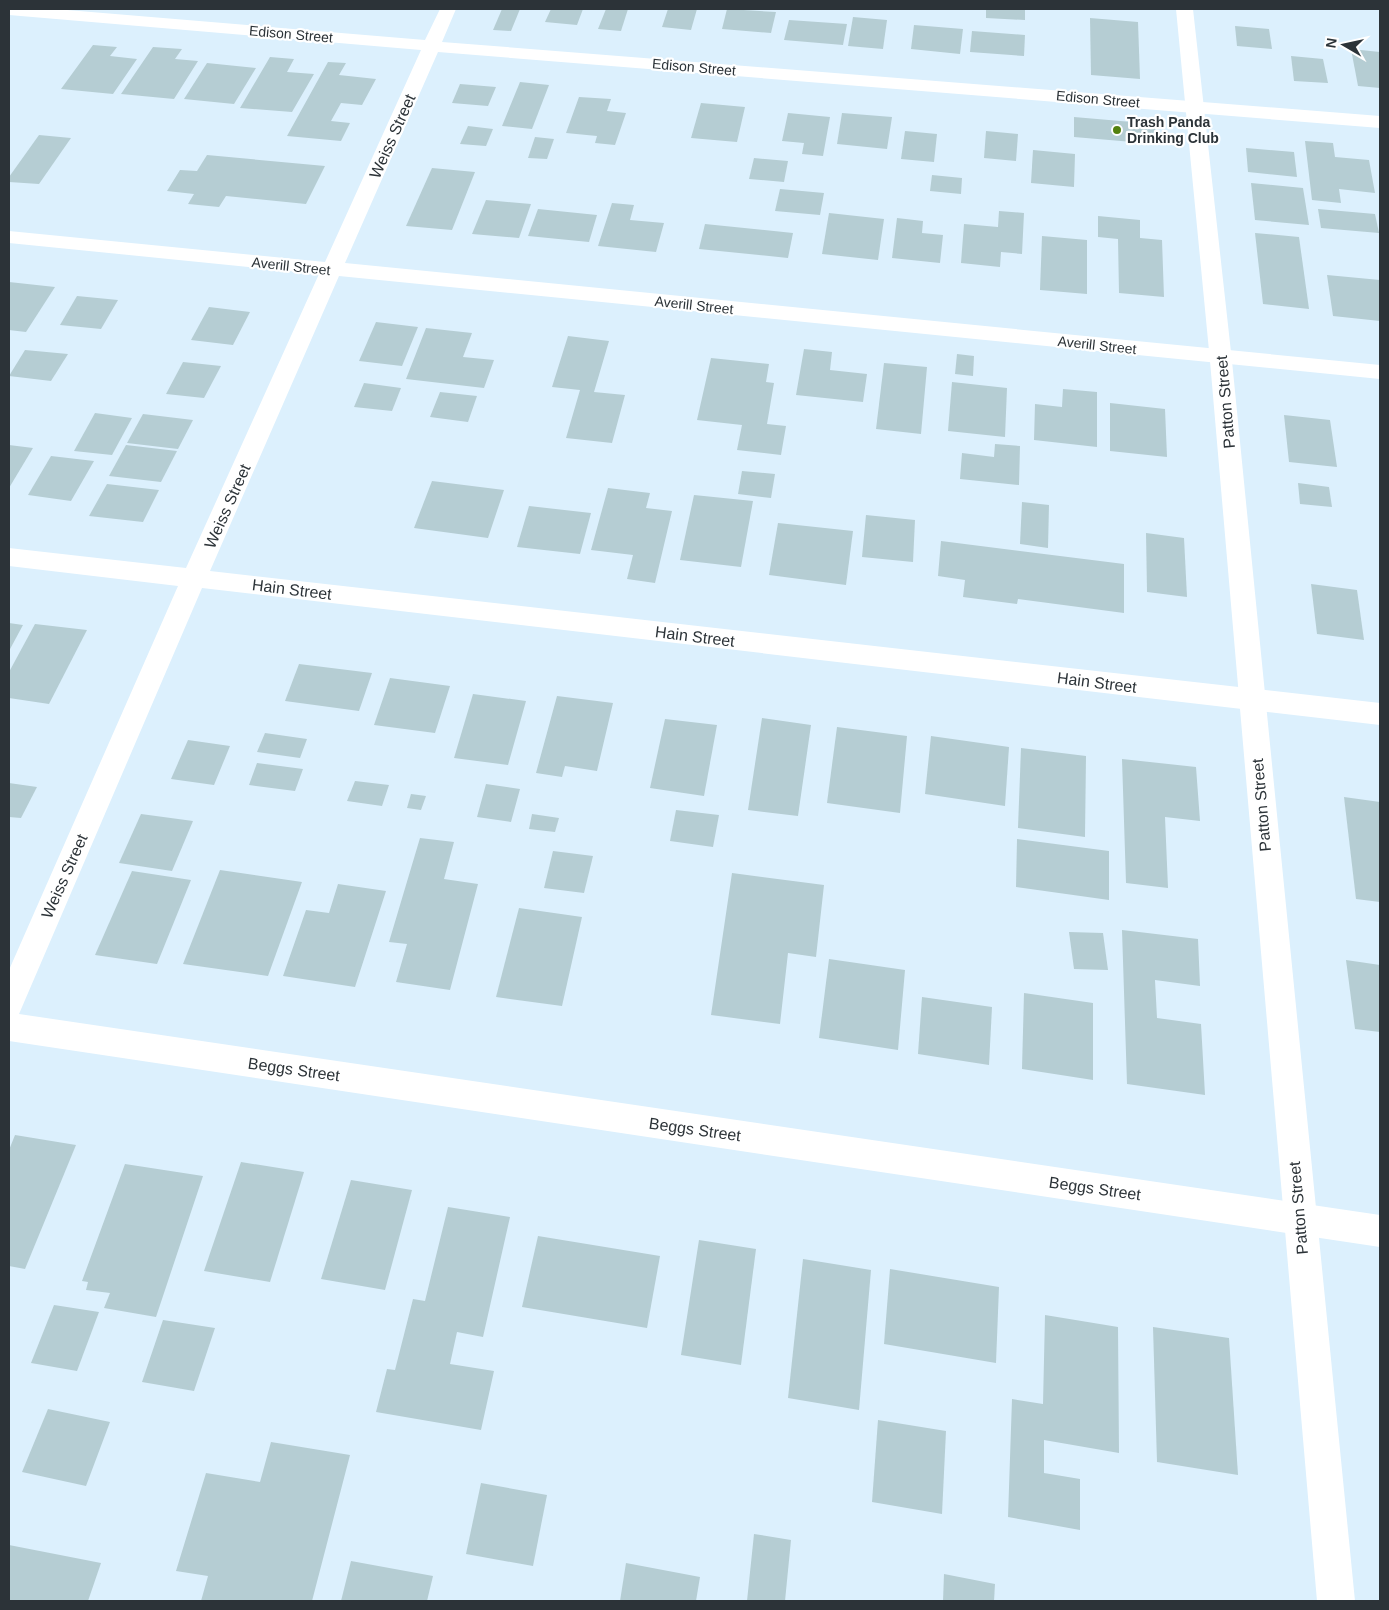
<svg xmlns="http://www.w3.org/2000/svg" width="1389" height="1610" viewBox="0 0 1389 1610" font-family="Arial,sans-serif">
	<rect width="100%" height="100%" fill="#dcf0fd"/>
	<!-- building -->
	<g fill="#b5cdd3">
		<polygon points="502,9 520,9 511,31 493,30"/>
		<polygon points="551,9 583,9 577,25 545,22"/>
		<polygon points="606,9 628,9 621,31 598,29"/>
		<polygon points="668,9 697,9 691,30 662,27"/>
		<polygon points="727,9 776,12 771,33 722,29"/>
		<polygon points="986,9 1025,9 1025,20 986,18"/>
		<polygon points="853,17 887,20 883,49 848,46"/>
		<polygon points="1090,18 1138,22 1140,79 1091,75"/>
		<polygon points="789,20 847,24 843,45 784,40"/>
		<polygon points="914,25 963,29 960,54 911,49"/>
		<polygon points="1235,26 1269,29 1272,49 1237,46"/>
		<polygon points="972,31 1025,35 1024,56 970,52"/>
		<polygon points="93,45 117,47 110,56 137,59 113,94 61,89"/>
		<polygon points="153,47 182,49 175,59 198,61 174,99 121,94"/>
		<polygon points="1351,49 1380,52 1380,88 1358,86"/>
		<polygon points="1291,56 1323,59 1328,83 1294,81"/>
		<polygon points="270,57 294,59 287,72 314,74 292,112 240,108"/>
		<polygon points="328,62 346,63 339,75 376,79 362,105 341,103 331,121 350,123 341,141 287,136"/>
		<polygon points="207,63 256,68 234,104 184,99"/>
		<polygon points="520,82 549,85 532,129 502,126"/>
		<polygon points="460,84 496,87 488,106 452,103"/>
		<polygon points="579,97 611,99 607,111 626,113 615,145 595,143 597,136 566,133"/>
		<polygon points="701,103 745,107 737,142 691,138"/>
		<polygon points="788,113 830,117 823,156 802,154 804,143 782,141"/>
		<polygon points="842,113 892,117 887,149 837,144"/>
		<polygon points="1074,117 1155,124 1156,144 1074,137"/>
		<polygon points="468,126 493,129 486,146 460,144"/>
		<polygon points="905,131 937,134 934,162 901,159"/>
		<polygon points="986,131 1018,134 1016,161 984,158"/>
		<polygon points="39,135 71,138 39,184 9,182 9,177"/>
		<polygon points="535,137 554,139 547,159 528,158"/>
		<polygon points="1305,141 1333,143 1335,157 1369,160 1375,193 1339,189 1341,203 1312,200"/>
		<polygon points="1246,148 1294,152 1297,177 1248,172"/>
		<polygon points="1033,150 1075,154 1074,187 1031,183"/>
		<polygon points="207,155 325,166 306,204 226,196 219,207 188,204 194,194 167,191 180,170 197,171"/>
		<polygon points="754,158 788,161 784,182 749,179"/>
		<polygon points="432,168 475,172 452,230 406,226"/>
		<polygon points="932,175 962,178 961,194 930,191"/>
		<polygon points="1251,183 1303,188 1309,225 1255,220"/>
		<polygon points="780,189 824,193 820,215 775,211"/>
		<polygon points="486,200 531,204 519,238 472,234"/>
		<polygon points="612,203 634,205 630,220 664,223 656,252 598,246"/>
		<polygon points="538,209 597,215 589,242 528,236"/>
		<polygon points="1318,209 1375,214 1379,233 1321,228"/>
		<polygon points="999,211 1024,213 1022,254 1001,252 1000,267 961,263 964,224 998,227"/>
		<polygon points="829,213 884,219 878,260 822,254"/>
		<polygon points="1098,216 1140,220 1140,238 1162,240 1164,297 1119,293 1118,239 1098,237"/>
		<polygon points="897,218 923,221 922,233 943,235 940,263 892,258"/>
		<polygon points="705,224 793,233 788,258 699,249"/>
		<polygon points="1255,233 1299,237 1309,309 1263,304"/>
		<polygon points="1042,236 1087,240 1087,294 1040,290"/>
		<polygon points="1327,275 1380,280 1380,321 1333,316"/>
		<polygon points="9,282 55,287 26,332 9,330"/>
		<polygon points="77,296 118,300 101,329 60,325"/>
		<polygon points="209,307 250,312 233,345 191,340"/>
		<polygon points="376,322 418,327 402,366 359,361"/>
		<polygon points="426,328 472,333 463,357 494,360 484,388 406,379"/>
		<polygon points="568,336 609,341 594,392 625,395 612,443 566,438 580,390 552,387"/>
		<polygon points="804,349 832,352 830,370 867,374 863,402 796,395"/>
		<polygon points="25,350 68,354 51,381 9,376"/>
		<polygon points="957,354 974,356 973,376 955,374"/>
		<polygon points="711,358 769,364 766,382 774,383 767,424 786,426 781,455 737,450 742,425 697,420"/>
		<polygon points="183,362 221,366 204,398 166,394"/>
		<polygon points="884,363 927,367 921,434 876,429"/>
		<polygon points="952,382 1007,388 1005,437 948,431"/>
		<polygon points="364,383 401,388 392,411 354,407"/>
		<polygon points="1063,389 1097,392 1097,447 1034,440 1035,404 1062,407"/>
		<polygon points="440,392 477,396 468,422 430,417"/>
		<polygon points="1110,403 1165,409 1167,457 1110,451"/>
		<polygon points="95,413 132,418 112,455 74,451"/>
		<polygon points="143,414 193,420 178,449 127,443"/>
		<polygon points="1284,415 1330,420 1337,467 1289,462"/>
		<polygon points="995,444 1020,446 1019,485 960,479 962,453 994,457"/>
		<polygon points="9,445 33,448 9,488"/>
		<polygon points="126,445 177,451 161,482 109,476"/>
		<polygon points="51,456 94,461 71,501 28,495"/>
		<polygon points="742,471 775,474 771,498 738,494"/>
		<polygon points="432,481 504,490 488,538 414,528"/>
		<polygon points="1298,483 1329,487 1332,507 1300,504"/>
		<polygon points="107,484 159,490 143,522 89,516"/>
		<polygon points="608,488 650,493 646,508 672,511 655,583 627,579 633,555 591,550"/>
		<polygon points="694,495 753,501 741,567 680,560"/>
		<polygon points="1022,502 1049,505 1048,548 1020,544"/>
		<polygon points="529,506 591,513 580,554 517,547"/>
		<polygon points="866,515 915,520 913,562 862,557"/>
		<polygon points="778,523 853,531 846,585 769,575"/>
		<polygon points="1146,533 1184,538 1187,597 1147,592"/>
		<polygon points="941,541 1124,564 1124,613 1018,599 1017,604 963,597 965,580 938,576"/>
		<polygon points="1311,584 1357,590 1364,640 1317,634"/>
		<polygon points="9,623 23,625 9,651"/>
		<polygon points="35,624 87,630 49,704 9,698 9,672"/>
		<polygon points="299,664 372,673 359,711 285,701"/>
		<polygon points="390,678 450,686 435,733 374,725"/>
		<polygon points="473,694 526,701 508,765 454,758"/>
		<polygon points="557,696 613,703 597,771 565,766 562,777 536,773"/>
		<polygon points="762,718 811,725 798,816 748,810"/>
		<polygon points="665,719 717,725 704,796 650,788"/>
		<polygon points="837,727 907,736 900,813 827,803"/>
		<polygon points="265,733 307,739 300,758 257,752"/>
		<polygon points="931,736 1009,747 1005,806 925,794"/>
		<polygon points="188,740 230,746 214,785 171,779"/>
		<polygon points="1021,748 1086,756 1085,837 1018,828"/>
		<polygon points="1122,759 1196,767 1200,821 1165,817 1168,888 1126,883"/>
		<polygon points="257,763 303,769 295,791 249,785"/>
		<polygon points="355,781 389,785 382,806 347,801"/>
		<polygon points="9,783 37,787 21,818 9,817"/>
		<polygon points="486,784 520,789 511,822 477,817"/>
		<polygon points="411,794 426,796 421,810 407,808"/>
		<polygon points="1344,797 1380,802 1380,902 1356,899"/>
		<polygon points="676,810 719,815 713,847 670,841"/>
		<polygon points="141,814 193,821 172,871 119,863"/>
		<polygon points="532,814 559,818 555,832 529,829"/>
		<polygon points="420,838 454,842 444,879 478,884 450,990 396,982 407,944 389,942"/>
		<polygon points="1017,839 1109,851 1109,900 1016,887"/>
		<polygon points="553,851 593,856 584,893 544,888"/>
		<polygon points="220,870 302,882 268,976 183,964"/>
		<polygon points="132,871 191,880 157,964 95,955"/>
		<polygon points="732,873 824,885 816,957 788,953 780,1024 711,1015"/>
		<polygon points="338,884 386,891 355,987 283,976 306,910 329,913"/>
		<polygon points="519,908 582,917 562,1006 496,997"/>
		<polygon points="1122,930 1198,939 1200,986 1155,980 1157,1018 1201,1024 1205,1095 1127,1084"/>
		<polygon points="1069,932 1103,933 1108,970 1074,969"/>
		<polygon points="829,959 905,970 898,1050 819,1038"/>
		<polygon points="1346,960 1380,965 1380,1032 1355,1029"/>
		<polygon points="1024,993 1093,1003 1093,1080 1022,1069"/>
		<polygon points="922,997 992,1007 989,1065 918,1054"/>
		<polygon points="15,1135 76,1145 25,1269 9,1266 9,1150"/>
		<polygon points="241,1162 304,1172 270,1282 204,1271"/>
		<polygon points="125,1164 203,1176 156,1317 104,1308 110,1293 86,1290 88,1282 82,1281"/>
		<polygon points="351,1180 412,1190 385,1290 321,1279"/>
		<polygon points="448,1207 510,1217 483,1337 457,1332 450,1364 494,1371 481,1430 376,1412 387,1369 395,1370 413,1299 425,1301"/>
		<polygon points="538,1236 660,1256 647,1328 522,1307"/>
		<polygon points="699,1240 756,1249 741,1365 681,1355"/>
		<polygon points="803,1259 871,1270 859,1410 788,1398"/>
		<polygon points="890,1269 999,1287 996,1363 884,1344"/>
		<polygon points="54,1305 99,1312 77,1371 31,1363"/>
		<polygon points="1045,1315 1118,1327 1119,1453 1044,1440 1044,1473 1080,1479 1080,1530 1008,1517 1012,1399 1043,1404"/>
		<polygon points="163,1320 215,1328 194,1391 142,1382"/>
		<polygon points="1153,1327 1229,1338 1238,1475 1157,1462"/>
		<polygon points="48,1409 110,1422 86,1486 22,1472"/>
		<polygon points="878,1420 946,1431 942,1514 872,1502"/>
		<polygon points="271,1442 350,1455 312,1601 201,1601 208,1576 176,1571 206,1473 260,1482"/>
		<polygon points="481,1483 547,1495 533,1566 466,1554"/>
		<polygon points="754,1534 791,1540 785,1601 747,1601"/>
		<polygon points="9,1545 101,1563 88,1601 9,1601"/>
		<polygon points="351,1561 433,1576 427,1601 341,1601"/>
		<polygon points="626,1563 700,1577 696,1601 620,1601"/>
		<polygon points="944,1574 995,1584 994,1601 943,1601"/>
	</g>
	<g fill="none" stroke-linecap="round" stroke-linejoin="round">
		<!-- street -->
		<polygon fill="#fff" fill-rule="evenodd" points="9,9 55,9 425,40 440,9 456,9 442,42 1380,116 1380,128 438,52 345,263 1380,365 1380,379 339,276 210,571 1380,703 1380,725 202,588 19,1014 1380,1215 1380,1247 9,1041 9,970 178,586 9,566 9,548 186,568 319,274 9,243 9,231 325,262 421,50 9,15"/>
		<!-- secondary -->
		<polygon fill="#fff" fill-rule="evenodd" points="1176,9 1193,9 1232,361 1355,1601 1317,1601 1210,361"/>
	</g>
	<!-- markers -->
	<circle fill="#53810e" stroke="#fff" stroke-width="2" cx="1117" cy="130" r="5"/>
	<g text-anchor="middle" stroke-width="4.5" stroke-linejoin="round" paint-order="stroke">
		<!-- far-street labels -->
		<g font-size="14" fill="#2c3338" stroke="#fff">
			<text transform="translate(291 34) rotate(5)" y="5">Edison Street</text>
			<text transform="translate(694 67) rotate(5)" y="5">Edison Street</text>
			<text transform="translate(1098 99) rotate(5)" y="5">Edison Street</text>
			<text transform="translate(291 266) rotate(6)" y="5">Averill Street</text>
			<text transform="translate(694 305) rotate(6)" y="5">Averill Street</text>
			<text transform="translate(1097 345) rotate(6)" y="5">Averill Street</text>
		</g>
		<!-- far-poi labels -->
		<g font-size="14" font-weight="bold" fill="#2c3338" stroke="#fff" text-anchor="start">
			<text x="1127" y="127">Trash Panda<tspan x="1127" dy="16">Drinking Club</tspan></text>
		</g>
		<!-- street labels -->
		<g font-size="16" fill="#2c3338" stroke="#fff">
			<text transform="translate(392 136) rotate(-66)" y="6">Weiss Street</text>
			<text transform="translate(1225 402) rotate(-95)" y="6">Patton Street</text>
			<text transform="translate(227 506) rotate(-66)" y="6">Weiss Street</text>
			<text transform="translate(292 589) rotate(7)" y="6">Hain Street</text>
			<text transform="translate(695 636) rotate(7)" y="6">Hain Street</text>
			<text transform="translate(1097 682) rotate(7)" y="6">Hain Street</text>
			<text transform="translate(1261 805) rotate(-95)" y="6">Patton Street</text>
			<text transform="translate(64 876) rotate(-66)" y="6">Weiss Street</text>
			<text transform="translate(294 1069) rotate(8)" y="6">Beggs Street</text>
			<text transform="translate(695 1129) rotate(8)" y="6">Beggs Street</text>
			<text transform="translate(1095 1188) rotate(8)" y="6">Beggs Street</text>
			<text transform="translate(1298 1208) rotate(-95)" y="6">Patton Street</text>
		</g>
	</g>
	<!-- border -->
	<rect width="1389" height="1610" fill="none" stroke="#2c3338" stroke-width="20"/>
	<!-- north arrow -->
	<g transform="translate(1344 45) rotate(279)" stroke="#ffffff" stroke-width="4" paint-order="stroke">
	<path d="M0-4L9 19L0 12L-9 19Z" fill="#2c3338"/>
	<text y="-8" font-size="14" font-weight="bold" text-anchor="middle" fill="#2c3338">N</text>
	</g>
</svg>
